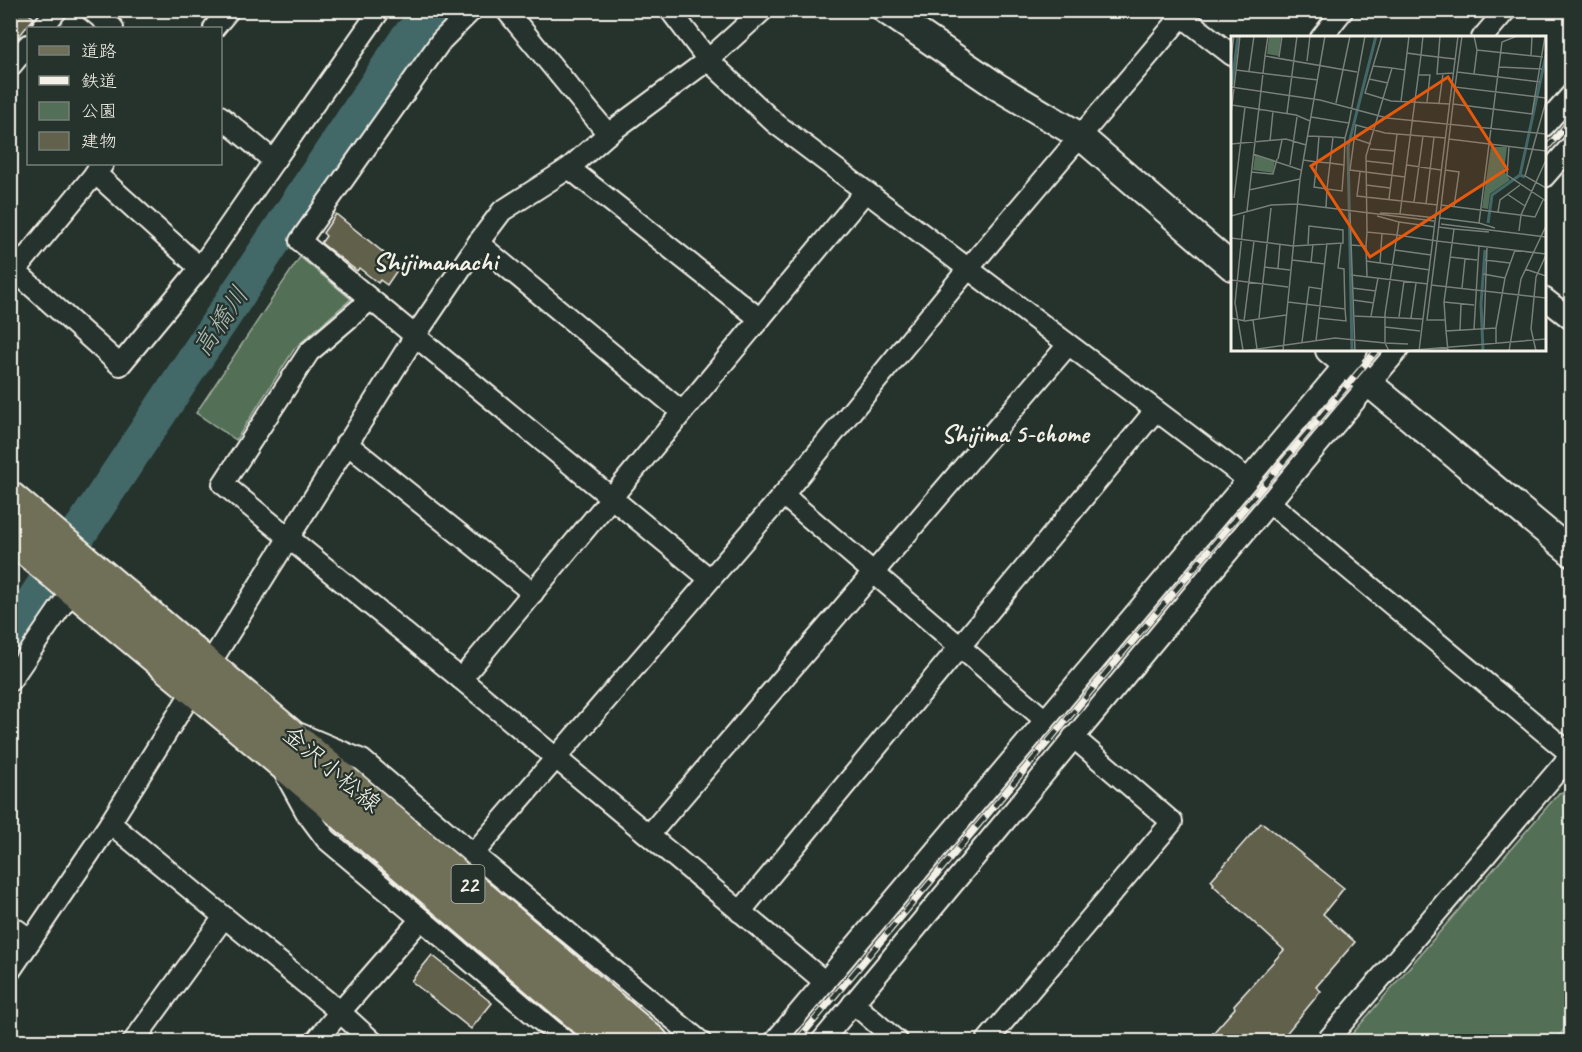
<svg xmlns="http://www.w3.org/2000/svg" width="1582" height="1052" viewBox="0 0 1582 1052" font-family="Caveat,'Klee One',sans-serif">
	<rect width="100%" height="100%" fill="#26332d"/>
	<filter id="ink" filterUnits="userSpaceOnUse"><feTurbulence type="fractalNoise" baseFrequency=".0167" numOctaves="2"/><feDisplacementMap in="SourceGraphic" scale="12" xChannelSelector="R" yChannelSelector="G"/><feConvolveMatrix kernelMatrix="1 2 1 2 8 2 1 2 1" color-interpolation-filters="sRGB"/></filter>
	<g filter="url(#ink)">
		<!-- green -->
		<g fill="#536f57" stroke="#a4b0a0" stroke-width="1.5">
			<polygon points="300,257 351,299 295,348 236,440 196,413"/>
			<polygon points="1571,790 1571,1021 1555,1041 1346,1041 1559,793"/>
		</g>
		<g fill="none" stroke-linecap="round" stroke-linejoin="round">
			<!-- river -->
			<polyline stroke="#436867" stroke-width="36" points="10,637 408,38 436,10"/>
		</g>
		<!-- building -->
		<g fill="#61614c" stroke="#f4f1e8" stroke-width="1.5">
			<polygon points="10,10 24,10 34,18 10,47"/>
			<polygon points="336,214 400,266 387,285 380,280 378,283 359,268 357,271 321,243 326,236 323,233"/>
			<polygon points="1261,823 1264,824 1344,888 1323,914 1355,942 1316,987 1321,991 1280,1041 1206,1041 1235,1008 1234,1005 1284,950 1213,885 1214,884 1211,880"/>
			<polygon points="432,955 492,1003 471,1029 411,981"/>
		</g>
		<g fill="none" stroke-linecap="round" stroke-linejoin="round">
			<defs>
				<g id="minor">
					<polyline points="91,10 113,28"/>
					<polyline points="472,10 441,41 300,241 710,579"/>
					<polyline points="506,10 608,134"/>
					<polyline points="670,10 708,60 775,123 1247,479"/>
					<polyline points="1174,10 1232,55"/>
					<polyline points="42,28 57,10"/>
					<polyline points="214,28 229,10"/>
					<polyline points="1321,38 1343,10"/>
					<polyline points="1482,38 1506,10"/>
					<polyline points="10,67 28,45"/>
					<polyline points="1544,126 1572,94"/>
					<polyline points="274,161 380,10"/>
					<polyline points="569,168 760,319"/>
					<polyline points="95,173 200,268"/>
					<polyline points="1544,177 1572,145"/>
					<polyline points="478,243 682,412"/>
					<polyline points="10,267 15,271 103,164"/>
					<polyline points="10,276 15,271 120,365 200,268 274,161 220,116"/>
					<polyline points="1544,298 1572,320"/>
					<polyline points="370,300 309,352 223,484 461,679 825,982"/>
					<polyline points="346,443 533,593"/>
					<polyline points="783,495 1044,719"/>
					<polyline points="1270,503 1572,755"/>
					<polyline points="461,679 865,192"/>
					<polyline points="10,681 73,589"/>
					<polyline points="300,734 362,760 473,854"/>
					<polyline points="110,823 415,336 478,243 502,211 569,168 608,134 708,60 763,10"/>
					<polyline points="649,835 1068,345"/>
					<polyline points="740,912 1155,411"/>
					<polyline points="421,919 566,1042"/>
					<polyline points="10,925 31,940 110,823 340,1012 421,919 326,839 306,812 284,772"/>
					<polyline points="10,971 31,940"/>
					<polyline points="853,1003 898,1042"/>
					<polyline points="133,1042 224,917"/>
					<polyline points="315,1042 340,1012 373,1042"/>
					<polyline points="701,1042 473,854 783,495 968,269 1187,10"/>
					<polyline points="774,1042 1357,350"/>
					<path d="M821,1042C1014,812 1204,578 1398,350"/>
					<polyline points="986,1042 1172,822 1073,737"/>
					<polyline points="1326,1042 1572,754"/>
				</g>
				<g id="tertiary">
					<polyline points="885,10 998,87 1080,136 1232,267"/>
					<polyline points="1329,350 1572,553"/>
				</g>
				<g id="primary">
					<polyline points="10,498 652,1042"/>
					<polyline points="10,536 276,757 611,1042"/>
				</g>
			</defs>
			<!-- minor casing -->
			<use href="#minor" stroke="#f4f1e8" stroke-width="24"/>
			<!-- tertiary casing -->
			<use href="#tertiary" stroke="#f4f1e8" stroke-width="30"/>
			<!-- primary casing -->
			<use href="#primary" stroke="#f4f1e8" stroke-width="36"/>
			<!-- minor -->
			<use href="#minor" stroke="#26332d" stroke-width="20"/>
			<!-- tertiary -->
			<use href="#tertiary" stroke="#26332d" stroke-width="26"/>
			<!-- primary -->
			<use href="#primary" stroke="#706f59" stroke-width="32"/>
			<defs>
				<g id="rail">
					<polyline points="1544,151 1572,119"/>
					<polyline points="796,1042 1377,350"/>
				</g>
			</defs>
			<!-- rail casing -->
			<use href="#rail" stroke="#f4f1e8" stroke-width="7"/>
			<!-- rail -->
			<use href="#rail" stroke="#26332d" stroke-width="4.5" stroke-dasharray="14" stroke-linecap="butt"/>
		</g>
	</g>
	<g text-anchor="middle" stroke-width="4.5" stroke-linejoin="round" paint-order="stroke">
		<!-- shield labels -->
		<rect fill="#26332d" stroke="#b6b8b0" stroke-width="1.5" x="451.5" y="865" width="33" height="38" rx="4.5"/>
		<g font-size="22" font-weight="bold" fill="#f4f1e8">
			<text x="468" y="892">22</text>
		</g>
		<!-- street labels -->
		<g font-size="24" fill="#f4f1e8" stroke="#26332d">
			<text transform="translate(332 769) rotate(40)" y="8">金沢小松線</text>
		</g>
		<!-- water labels -->
		<g font-size="26" font-style="italic" fill="#adbab4" stroke="#26332d">
			<text transform="translate(220 321) rotate(-56)" y="9">高橋川</text>
		</g>
		<!-- neighbourhood labels -->
		<g font-size="26" font-weight="bold" fill="#f4f1e8" stroke="#26332d">
			<text x="1015" y="442">Shijima 5-chome</text>
		</g>
		<!-- quarter labels -->
		<g font-size="27" font-weight="bold" fill="#f4f1e8" stroke="#26332d">
			<text x="435" y="270">Shijimamachi</text>
		</g>
	</g>
	<!-- overview -->
	<g transform="translate(1231 36)">
		<rect width="315" height="315" fill="#26332d"/>
		<path d="M38,0H50L48,20L36,18ZM260,111H276L273,135L279,144L259,158L257,173L251,172ZM24,119L44,124L42,137L22,134Z" fill="#536f57"/>
		<path fill="none" stroke="#436867" stroke-width="3" d="M1,49L7,0M289,139L315,19M257,187L261,159L289,139L294,141M121,315L117,111L145,0M252,315L250,268L254,214"/>
		<path fill="none" stroke="#787f78" stroke-width="1.5" d="M37,0L34,20L126,36M151,0L134,57L160,65L219,68M178,0L176,17L190,19L169,178L205,182M192,0L190,19L224,23M209,0L206,38L223,37M243,0L246,14L312,21M300,20L301,0M48,21L51,0M0,22L3,0M76,25L79,0M142,30L161,32M268,31L311,33M5,34L87,44M18,35L23,0M226,36L309,46M243,38L246,14M187,39H199L196,66M138,43L157,47M0,51L89,64L156,82L315,98M224,51L231,0M170,65L174,34M315,65L294,140L315,152M105,67L119,0M208,67L212,38M222,68L301,78L314,0M1,69L65,79L79,85M56,77L66,0M0,78L9,0M80,81L118,87L114,102M118,87L134,0M77,100L102,101L99,127L113,129L111,155L96,153L95,171M103,101L114,102L113,129M122,102L140,108M218,103L315,115M39,105L42,75M0,108L55,103L75,109M278,110L276,139L315,165M139,113L164,115M22,118L70,134M47,123L51,104M72,124L86,126L99,127L96,153L83,151L86,126L88,100M135,125L162,128M59,129L66,81M176,129L210,134M214,134L228,136L223,171M20,136L42,138L46,123M129,136L126,160L207,169M174,141L119,134L125,89L154,97L215,102M135,149L159,152M18,154L69,143M276,158L294,170M3,162L14,71M158,163L166,98M183,166L192,100M195,168L203,101M210,169L304,181L312,164M16,175L34,20M267,176L269,164L289,149M119,177L124,315M149,177L169,178M0,180L40,169L66,168L203,185M209,182L248,187M168,186L204,191M210,188L315,201M207,191L223,193L213,266L215,295M264,192L248,187L271,6L286,0M223,193L258,196M288,195L290,179L315,124M136,196L135,120L161,32L174,34L176,17M0,202L62,210L112,207V194L78,190L77,208M119,209L135,210L136,196L166,199L168,186L146,180M135,210L136,241M164,214L200,219M219,221L246,224M61,224L94,228M254,224L279,227M135,225L199,234M80,227L82,208M149,227L151,197M33,231L59,234M47,232L49,208M294,233L315,240M252,238L274,242M120,239L197,248M0,244L57,251M200,249L315,262M121,252L145,255M231,252L234,223M122,264L143,267M57,266L114,273L113,233L107,232L110,207M213,266L243,269M122,280L192,283M140,280L147,242M168,281L173,245M0,282L14,285L55,279M28,282L40,172M87,282L115,285L114,273M180,282L185,247M22,284L26,313M214,284H196L206,205L315,218M13,285L23,205M154,291L189,295M253,292L256,211M265,292L274,242L284,214M243,293L248,210M229,294L230,268M85,305L96,207M71,306L78,251L91,253M177,308L154,307V278L166,199L206,205L224,51L315,62M12,314L4,267L13,179M12,315L104,302L154,307L158,315M52,315L69,143L94,0M171,315L315,303M188,315L227,0M217,315L215,295L265,292V307M278,315L290,243L315,190M305,315L300,293L305,241L315,219"/>
		<path fill="#e8590c" fill-opacity="0.15" stroke="#e8590c" stroke-width="3" d="M217,41L276,133L139,221L80,130Z"/>
		<rect width="315" height="315" fill="none" stroke="#f4f1e8" stroke-width="3"/>
	</g>
	<!-- margin -->
	<rect width="1582" height="1052" fill="none" stroke="#26332d" stroke-width="36"/>
	<rect x="18" y="18" width="1546" height="1016" fill="none" stroke="#f4f1e8" stroke-width="2" filter="url(#ink)"/>
	<!-- legend -->
	<rect x="27" y="27" width="195" height="138" fill="#26332d" stroke="#787f78" stroke-width="1.5"/>
	<rect x="39" y="46" width="30" height="9" fill="#706f59" stroke="#787f78" stroke-width="1.5"/>
	<text x="81" y="57" font-size="18" fill="#f4f1e8">道路</text>
	<rect x="39" y="76" width="30" height="9" fill="#f4f1e8" stroke="#787f78" stroke-width="1.5"/>
	<text x="81" y="87" font-size="18" fill="#f4f1e8">鉄道</text>
	<rect x="39" y="102" width="30" height="18" fill="#536f57" stroke="#787f78" stroke-width="1.5"/>
	<text x="81" y="117" font-size="18" fill="#f4f1e8">公園</text>
	<rect x="39" y="132" width="30" height="18" fill="#61614c" stroke="#787f78" stroke-width="1.5"/>
	<text x="81" y="147" font-size="18" fill="#f4f1e8">建物</text>
</svg>
